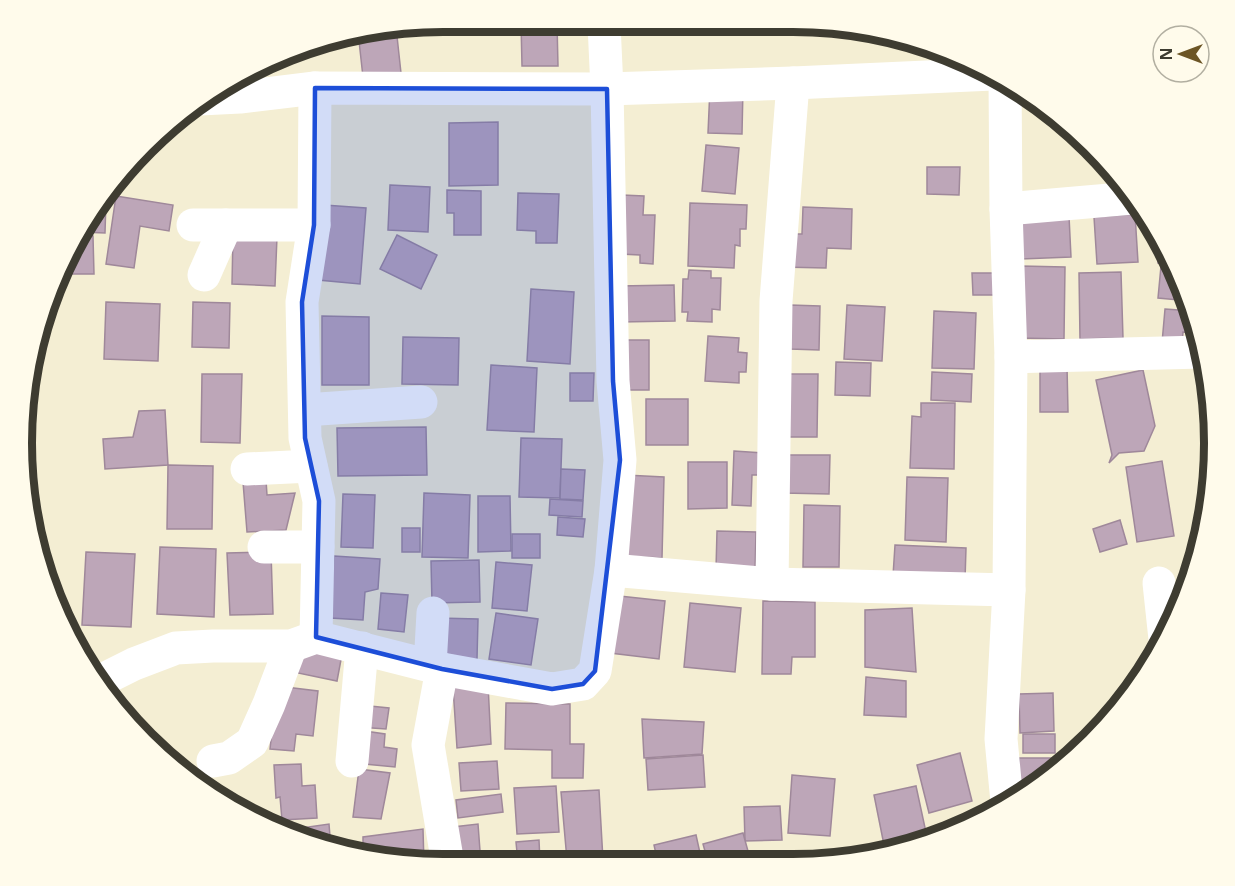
<svg xmlns="http://www.w3.org/2000/svg" width="1235" height="886" viewBox="0 0 1235 886" font-family="'Noto Sans',sans-serif">
	<rect width="100%" height="100%" fill="#f4eed3"/>
	<!-- building -->
	<g fill="#bda6b8" stroke="#9f889a" stroke-width="1.5">
		<polygon points="521,22 557,23 558,66 522,66"/>
		<polygon points="396,27 401,73 363,77 358,32"/>
		<polygon points="346,34 347,45 313,48 313,45 333,35"/>
		<polygon points="710,88 743,88 742,134 708,133"/>
		<polygon points="498,122 498,185 449,186 449,123"/>
		<polygon points="706,145 739,148 735,194 702,191"/>
		<polygon points="927,167 960,167 959,195 927,194"/>
		<polygon points="390,185 430,187 428,232 388,230"/>
		<polygon points="447,190 481,191 481,235 454,235 454,213 447,213"/>
		<polygon points="518,193 559,194 557,243 536,243 536,231 517,230"/>
		<polygon points="622,195 644,196 643,215 655,215 653,264 640,263 640,255 620,254"/>
		<polygon points="116,196 173,205 169,231 140,226 134,268 106,264"/>
		<polygon points="102,201 106,201 105,233 81,232"/>
		<polygon points="690,203 747,205 746,229 740,229 740,246 735,245 734,268 688,266"/>
		<polygon points="324,205 366,208 360,284 318,280"/>
		<polygon points="803,207 852,209 851,249 827,248 826,268 781,267 782,234 802,234"/>
		<polygon points="1135,214 1138,262 1097,264 1094,217"/>
		<polygon points="1069,216 1071,257 1021,259 1019,218"/>
		<polygon points="1158,232 1171,263 1158,263"/>
		<polygon points="233,235 277,237 275,286 232,284"/>
		<polygon points="397,235 437,255 421,289 380,269"/>
		<polygon points="93,236 94,274 72,274 71,247 78,237"/>
		<polygon points="1021,266 1065,267 1064,339 1019,338"/>
		<polygon points="1161,266 1173,267 1189,301 1158,298"/>
		<polygon points="689,270 711,271 711,278 721,278 720,310 712,309 712,322 687,321 688,312 682,312 683,279 688,279"/>
		<polygon points="1121,272 1123,338 1080,339 1079,273"/>
		<polygon points="972,273 995,273 995,295 973,295"/>
		<polygon points="674,285 675,321 620,322 619,286"/>
		<polygon points="531,289 574,292 570,364 527,361"/>
		<polygon points="106,302 160,304 158,361 104,359"/>
		<polygon points="193,302 230,303 229,348 192,347"/>
		<polygon points="790,305 820,306 819,350 790,349"/>
		<polygon points="847,305 885,307 882,361 844,359"/>
		<polygon points="1165,309 1192,311 1196,325 1195,333 1183,332 1182,345 1162,343"/>
		<polygon points="934,311 976,313 974,369 932,368"/>
		<polygon points="322,316 369,317 369,385 322,385"/>
		<polygon points="708,336 739,338 738,352 747,353 746,372 739,372 739,383 705,381"/>
		<polygon points="403,337 459,338 458,385 402,384"/>
		<polygon points="617,340 649,340 649,390 623,390"/>
		<polygon points="836,362 871,363 870,396 835,395"/>
		<polygon points="491,365 537,368 534,432 487,430"/>
		<polygon points="1040,366 1067,366 1068,412 1040,412"/>
		<polygon points="1143,370 1155,426 1144,451 1119,453 1109,463 1112,455 1096,380"/>
		<polygon points="932,372 972,374 971,402 931,400"/>
		<polygon points="570,373 594,373 593,401 570,401"/>
		<polygon points="202,374 242,374 240,443 201,442"/>
		<polygon points="788,374 818,374 817,437 786,437"/>
		<polygon points="1209,381 1211,412 1203,412 1202,382"/>
		<rect x="646" y="399" width="42" height="46"/>
		<polygon points="921,403 955,403 954,469 910,468 912,416 921,417"/>
		<polygon points="165,410 168,465 105,469 103,439 133,437 139,411"/>
		<polygon points="426,427 427,475 338,476 337,428"/>
		<polygon points="521,438 562,439 560,498 519,497"/>
		<polygon points="734,451 764,453 763,475 752,475 751,506 732,505"/>
		<polygon points="783,455 830,455 829,494 783,493"/>
		<polygon points="1162,461 1174,536 1137,542 1126,467"/>
		<polygon points="688,462 727,462 727,508 688,509"/>
		<polygon points="168,465 213,466 212,529 167,529"/>
		<polygon points="561,469 585,470 583,500 560,499"/>
		<polygon points="625,475 664,477 662,558 622,556"/>
		<polygon points="907,477 948,478 946,542 905,540"/>
		<polygon points="266,480 267,495 295,493 286,530 247,532 243,482"/>
		<polygon points="424,493 470,495 468,558 422,557"/>
		<polygon points="343,494 375,495 373,548 341,547"/>
		<polygon points="478,496 510,496 511,551 478,552"/>
		<polygon points="550,499 583,501 582,517 549,515"/>
		<polygon points="804,505 840,506 839,567 803,567"/>
		<polygon points="558,517 585,519 583,537 557,535"/>
		<polygon points="1120,520 1127,544 1100,552 1093,529"/>
		<rect x="402" y="528" width="18" height="24"/>
		<polygon points="717,531 756,532 755,570 716,569"/>
		<rect x="512" y="534" width="28" height="24"/>
		<polygon points="895,545 966,548 965,580 893,576"/>
		<polygon points="160,547 216,549 214,617 157,614"/>
		<polygon points="86,552 135,554 131,627 82,625"/>
		<polygon points="271,552 273,614 230,615 227,553"/>
		<polygon points="334,556 380,559 378,589 365,592 363,620 330,618"/>
		<polygon points="479,560 480,602 432,603 431,561"/>
		<polygon points="496,562 532,565 527,611 492,608"/>
		<polygon points="381,593 408,595 404,632 378,629"/>
		<polygon points="610,595 665,601 659,659 610,653"/>
		<polygon points="763,601 815,602 815,657 792,657 791,674 762,674"/>
		<polygon points="690,603 741,608 735,672 684,667"/>
		<polygon points="912,608 916,672 865,667 865,610"/>
		<polygon points="496,613 538,619 531,665 489,659"/>
		<polygon points="438,618 478,619 477,659 437,659"/>
		<polygon points="304,641 343,649 337,681 298,673"/>
		<polygon points="866,677 906,681 906,717 864,715"/>
		<polygon points="488,684 491,744 457,748 453,687"/>
		<polygon points="277,686 318,691 313,736 296,734 294,751 270,749"/>
		<polygon points="1053,693 1054,731 1020,733 1019,694"/>
		<polygon points="506,703 570,704 570,744 584,744 583,778 552,778 552,750 505,749"/>
		<polygon points="360,705 389,708 386,729 358,727"/>
		<polygon points="642,719 704,722 702,754 644,758"/>
		<polygon points="358,730 385,734 384,747 397,749 395,767 354,763"/>
		<rect x="1023" y="734" width="32" height="19"/>
		<polygon points="1083,746 1070,760 1067,762 1065,749"/>
		<polygon points="960,753 972,801 929,813 917,765"/>
		<polygon points="703,755 705,787 648,790 646,759"/>
		<polygon points="1019,758 1054,758 1054,771 1019,794"/>
		<polygon points="497,761 499,789 461,791 459,763"/>
		<polygon points="301,764 302,786 315,785 317,818 282,820 280,797 276,798 274,765"/>
		<polygon points="359,769 390,773 381,819 353,817"/>
		<polygon points="792,775 835,779 830,836 788,833"/>
		<polygon points="556,786 559,832 517,834 514,788"/>
		<polygon points="916,786 927,837 885,850 874,795"/>
		<polygon points="599,790 603,860 567,860 561,792"/>
		<polygon points="501,794 503,812 458,818 456,800"/>
		<polygon points="780,806 782,840 745,841 744,807"/>
		<polygon points="329,824 331,849 303,839 302,828"/>
		<polygon points="478,824 481,864 457,864 453,827"/>
		<polygon points="423,829 424,864 416,864 363,855 363,837"/>
		<polygon points="743,833 751,862 708,862 703,844"/>
		<polygon points="696,835 702,862 658,863 654,845"/>
		<polygon points="539,840 540,862 518,863 516,842"/>
	</g>
	<g fill="none" stroke-linecap="round" stroke-linejoin="round">
		<!-- minor -->
		<g stroke="#fff" stroke-width="33">
			<polyline points="1005,79 1006,209 1011,357 1009,590 1001,739 1007,802"/>
			<polyline points="315,88 314,225 302,302 305,438 319,501 316,637"/>
			<polyline points="200,99 240,97 315,88 607,89 793,83 993,74"/>
			<polyline points="1006,209 1133,198"/>
			<polyline points="193,225 314,225"/>
			<polyline points="204,275 226,225"/>
			<polyline points="1011,357 1202,352"/>
			<polyline points="305,410 421,402"/>
			<polyline points="247,469 311,466"/>
			<polyline points="264,547 318,547"/>
			<polyline points="611,570 772,584 1009,590"/>
			<polyline points="1159,583 1165,639"/>
			<polyline points="772,584 776,301 793,83"/>
			<polyline points="430,666 433,613"/>
			<polyline points="442,669 428,745 448,864"/>
			<polyline points="100,681 134,664 176,648 213,646 291,646 316,637 442,669 552,689 583,684 595,671 611,570 620,460 613,381 607,89 604,24"/>
			<polyline points="213,761 229,758 252,742 269,704 291,646"/>
			<polyline points="352,761 362,648"/>
		</g>
	</g>
	<!-- marked area -->
	<path fill="#1d4ed8" fill-opacity="0.2" stroke="#1d4ed8" stroke-width="4.5" stroke-linejoin="round" d="M315,88L607,89L613,381L620,460L595,671L583,684L552,689L442,669L316,637L319,501L305,438L302,302L314,225Z"/>
	<!-- crop -->
	<path d="M0 0H1235V886H0ZM443 32H793A411 411 0 0 1 1204 443V443A411 411 0 0 1 793 854H443A411 411 0 0 1 32 443V443A411 411 0 0 1 443 32Z" fill="#fffbeb" fill-rule="evenodd"/>
	<path fill="none" stroke="#3e3c31" stroke-width="8" d="M443 32H793A411 411 0 0 1 1204 443V443A411 411 0 0 1 793 854H443A411 411 0 0 1 32 443V443A411 411 0 0 1 443 32Z"/>
	<!-- north arrow -->
	<g transform="translate(1181 54) rotate(270)"><circle r="28" fill="#fffbeb" stroke="#b2afa1" stroke-width="1.5"/>
	<path d="M0-4.5L10 22L0 15L-10 22Z" fill="#6c5525"/>
	<text y="-9" font-size="16" font-weight="bold" text-anchor="middle" fill="#3e3c31">N</text>
	</g>
</svg>
